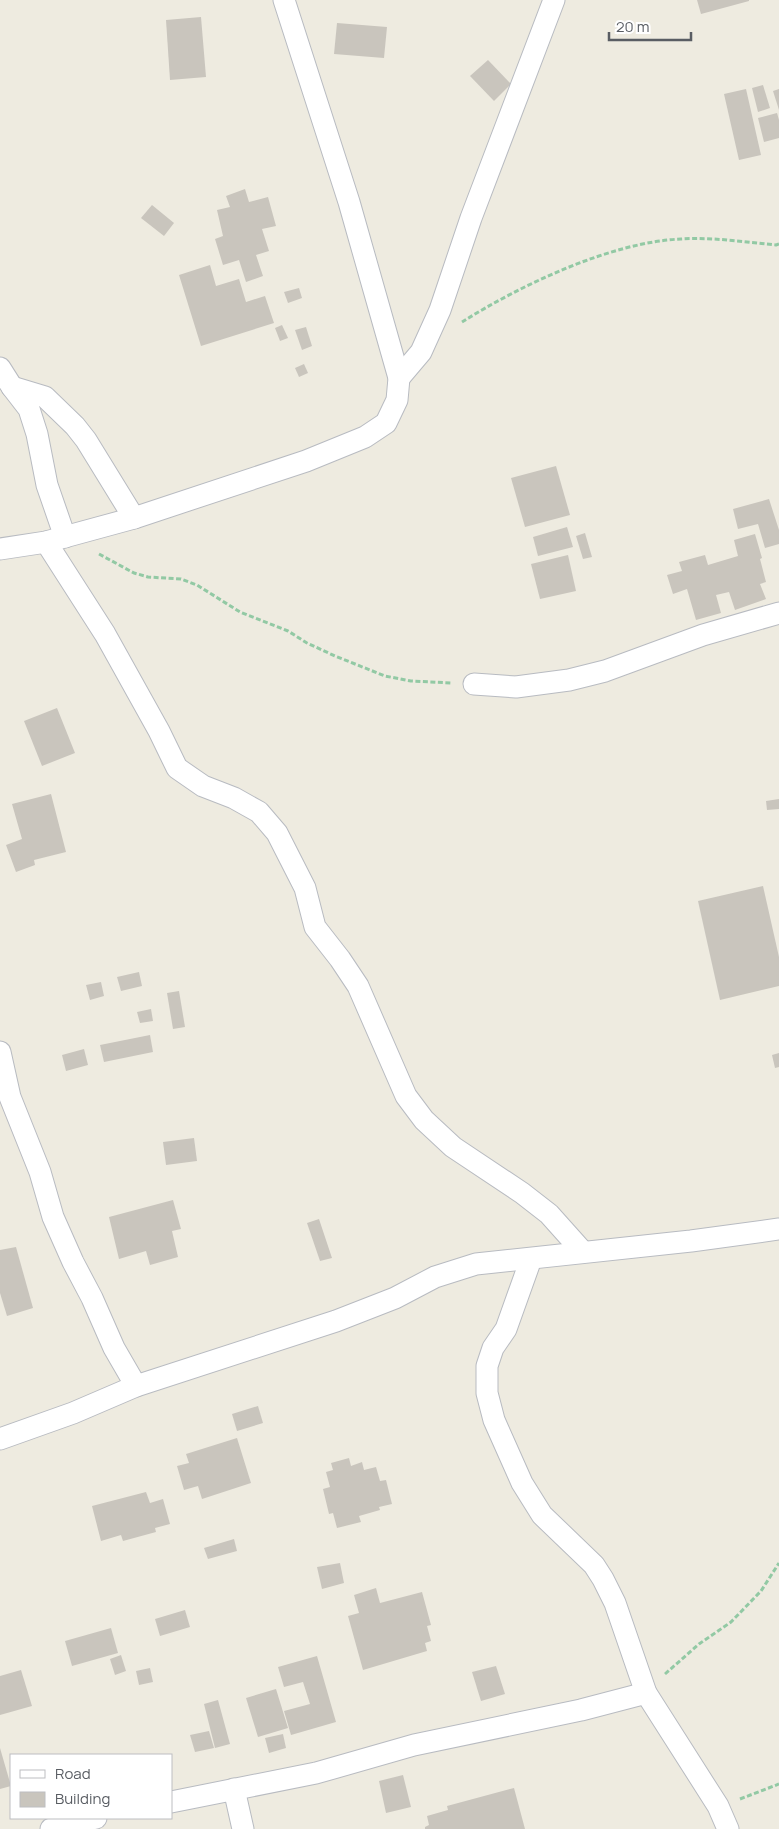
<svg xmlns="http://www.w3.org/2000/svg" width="779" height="1829" viewBox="0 0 779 1829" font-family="Manrope,sans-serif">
	<rect width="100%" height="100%" fill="#eeebe0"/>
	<!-- building -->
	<g fill="#c9c5bd">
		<polygon points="697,0 749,0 749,1 701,14"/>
		<polygon points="201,17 206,77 170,80 166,20"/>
		<polygon points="337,23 387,27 384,58 334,54"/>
		<polygon points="488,60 511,84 494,101 470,76"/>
		<polygon points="763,85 770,108 758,112 752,88"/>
		<polygon points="746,89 761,155 739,160 724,94"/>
		<polygon points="779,89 779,110 773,91"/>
		<polygon points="777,113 779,120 779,138 764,142 758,118"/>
		<polygon points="245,189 249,202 268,197 276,226 262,229 269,251 256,255 263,276 246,282 239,260 223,265 215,239 223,236 217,210 230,207 226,196"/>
		<polygon points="152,205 174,223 164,236 141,218"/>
		<polygon points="210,265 216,286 239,279 246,302 265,296 274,323 201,346 179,275"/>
		<polygon points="299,288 302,298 288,303 284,292"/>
		<polygon points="282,325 288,338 280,341 275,328"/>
		<polygon points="306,327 312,346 302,350 295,330"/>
		<polygon points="304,364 308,373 299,377 295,368"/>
		<polygon points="556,466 570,515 525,527 511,478"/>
		<polygon points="769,499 779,530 779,544 765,548 758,524 738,529 733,509"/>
		<polygon points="567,527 573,547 538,556 533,537"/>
		<polygon points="585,533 592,557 583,559 576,536"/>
		<polygon points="755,534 762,558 760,559 766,582 760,584 766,599 735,610 729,592 716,595 721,613 696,620 687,589 673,594 667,575 682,571 679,562 705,555 708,565 738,556 734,540"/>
		<polygon points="568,555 576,591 540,599 531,564"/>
		<polygon points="57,708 75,753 42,766 24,721"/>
		<polygon points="51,794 66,852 34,860 35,865 16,872 6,845 22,839 12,804"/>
		<polygon points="779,799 779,809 767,810 766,801"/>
		<polygon points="763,886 779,957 779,986 720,1000 698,901"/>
		<polygon points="139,972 142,986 121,991 117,977"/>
		<polygon points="101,982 104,996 90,1000 86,985"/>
		<polygon points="179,991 185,1027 173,1029 167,993"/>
		<polygon points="151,1009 153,1021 140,1023 137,1012"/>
		<polygon points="150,1035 153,1052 104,1062 100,1045"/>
		<polygon points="84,1049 88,1065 66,1071 62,1055"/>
		<polygon points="779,1053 779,1067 775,1068 772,1055"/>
		<polygon points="194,1138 197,1161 166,1165 163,1142"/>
		<polygon points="173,1200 181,1229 172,1231 178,1257 150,1265 146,1251 119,1259 109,1217"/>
		<polygon points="319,1219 332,1258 320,1261 307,1223"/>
		<polygon points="16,1247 33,1308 7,1316 0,1293 0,1250"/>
		<polygon points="258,1406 263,1423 237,1431 232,1414"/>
		<polygon points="237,1438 251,1483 202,1499 198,1486 184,1490 177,1466 189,1463 186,1454"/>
		<polygon points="349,1458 351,1466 362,1462 364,1470 376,1467 380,1481 386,1480 392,1504 379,1507 380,1510 359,1516 361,1522 337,1528 333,1513 329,1514 323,1489 330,1487 326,1472 333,1470 331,1463"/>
		<polygon points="146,1492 150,1503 163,1499 170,1524 155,1528 156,1532 123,1541 121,1535 101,1541 92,1506"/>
		<polygon points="234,1539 237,1551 208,1559 204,1548"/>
		<polygon points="340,1563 344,1583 322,1589 317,1567"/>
		<polygon points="376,1588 380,1603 422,1592 431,1625 427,1626 431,1641 425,1643 427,1651 363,1670 348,1616 359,1613 354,1595"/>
		<polygon points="185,1610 190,1627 160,1636 155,1619"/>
		<polygon points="111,1628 118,1653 72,1666 65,1641"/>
		<polygon points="121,1655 126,1671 115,1675 110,1659"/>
		<polygon points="317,1656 336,1722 291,1735 284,1711 310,1704 303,1682 284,1687 278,1667"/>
		<polygon points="496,1666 505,1694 481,1701 472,1672"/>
		<polygon points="150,1668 153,1682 139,1685 136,1671"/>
		<polygon points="21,1670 32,1706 0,1715 0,1676"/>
		<polygon points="276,1689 288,1728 258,1737 246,1698"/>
		<polygon points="218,1700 230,1744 215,1748 204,1704"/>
		<polygon points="209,1731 214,1748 195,1752 190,1735"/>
		<polygon points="283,1734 286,1748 269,1753 265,1738"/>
		<polygon points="0,1748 11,1786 0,1789"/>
		<polygon points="403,1775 411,1807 386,1813 379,1781"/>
		<polygon points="514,1788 525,1829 425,1829 425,1827 429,1825 427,1816 448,1810 447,1806"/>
	</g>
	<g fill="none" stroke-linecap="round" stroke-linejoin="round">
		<defs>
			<g id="minor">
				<polyline points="0,368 12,387 29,409 37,434 47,485 65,537"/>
				<polyline points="399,378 421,352 440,310 471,218 554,0"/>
				<polyline points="12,387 45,397 75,426 86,440 134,518"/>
				<polyline points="46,542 105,634 159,731 177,768 203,786 234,798 259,812 277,833 305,888 315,927 340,959 358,986 406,1096 424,1120 453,1147 522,1193 549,1214 583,1252"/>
				<polyline points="0,549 46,542 134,518 306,461 365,437 386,423 397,400 399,378 349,202 284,0"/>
				<polyline points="474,684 516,687 569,680 605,671 703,635 779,613"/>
				<polyline points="0,1052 10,1097 40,1172 53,1217 73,1262 92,1298 114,1348 136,1386"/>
				<polyline points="531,1259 506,1329 493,1348 487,1366 487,1393 494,1420 522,1483 542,1515 594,1565 603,1579 615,1603 646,1693 718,1806 728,1829"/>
				<polyline points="0,1439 73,1413 136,1386 336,1321 395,1298 435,1277 476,1264 691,1241 779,1229"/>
				<polyline points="234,1789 243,1829"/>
				<polyline points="171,1802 316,1773 414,1745 581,1710 646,1693"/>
				<polyline points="51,1829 96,1818"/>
			</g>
		</defs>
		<!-- minor casing -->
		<use href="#minor" stroke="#b8bbc1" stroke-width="23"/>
		<!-- path -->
		<g stroke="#92c9a4" stroke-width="3" stroke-dasharray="5 2.5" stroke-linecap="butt">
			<path d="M462,322C521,285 611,242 681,239C713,237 745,242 776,245L779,244"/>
			<polyline points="99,554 134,573 148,577 181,579 197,585 240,612 288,631 307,643 335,656 385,676 411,681 451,683"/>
			<polyline points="665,1674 699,1644 731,1622 761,1591 779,1563"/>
			<polyline points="740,1799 779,1784"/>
		</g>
		<!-- minor -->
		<use href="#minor" stroke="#fff" stroke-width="21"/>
	</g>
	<!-- legend -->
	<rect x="10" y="1754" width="162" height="65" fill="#ffffff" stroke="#bdbec1"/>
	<rect x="20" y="1770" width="25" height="8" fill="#ffffff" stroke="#bdbec1"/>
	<text x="55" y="1779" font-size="15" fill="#595d63">Road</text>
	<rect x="20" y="1792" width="25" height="15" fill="#c9c5bd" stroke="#bdbec1"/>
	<text x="55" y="1804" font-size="15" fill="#595d63">Building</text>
	<!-- scale -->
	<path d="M609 32v8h82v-8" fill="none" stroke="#595d63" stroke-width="2.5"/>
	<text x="616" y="32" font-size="15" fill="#595d63" stroke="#ffffff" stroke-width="4" paint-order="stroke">20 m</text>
</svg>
